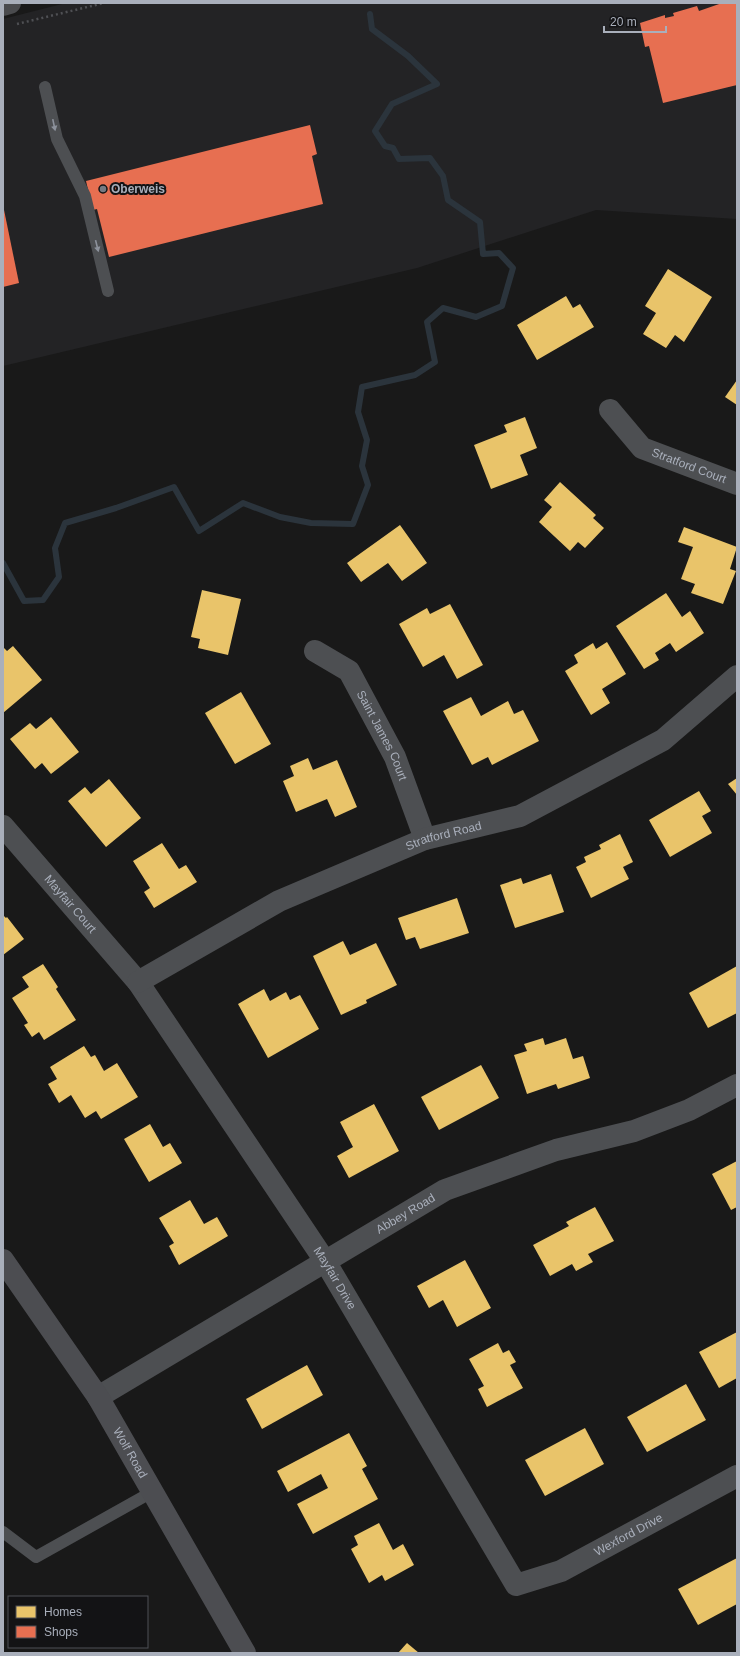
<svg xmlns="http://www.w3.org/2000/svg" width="740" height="1656" viewBox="0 0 740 1656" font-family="Helvetica,sans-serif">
	<rect width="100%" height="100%" fill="#191919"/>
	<!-- built -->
	<polygon fill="#232325" points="66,3 737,3 737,219 596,210 417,268 3,366 3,19"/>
	<!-- homes -->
	<g fill="#e9c46a">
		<polygon points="668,269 712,297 684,342 675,335 666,348 643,334 656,313 645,306"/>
		<polygon points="566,296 573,308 580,304 594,327 537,360 517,325"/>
		<polygon points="737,380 737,405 725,397"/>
		<polygon points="525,417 537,448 520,455 528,475 491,489 474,445 507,432 504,425"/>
		<polygon points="560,482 596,515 593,518 604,528 585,548 578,542 570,551 539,522 552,507 544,500"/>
		<polygon points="400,525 427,563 402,581 388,563 361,582 347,563"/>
		<polygon points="684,527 737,547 730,569 736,571 723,604 691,593 695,584 681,579 693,547 678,542"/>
		<polygon points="202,590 241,599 228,655 198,648 200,639 191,637"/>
		<polygon points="666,593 682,617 690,611 704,633 676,652 670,643 655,653 659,660 644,669 616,626"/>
		<polygon points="450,604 483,665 457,679 444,655 423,667 399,624 427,608 430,614"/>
		<polygon points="607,642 626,674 602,689 610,703 591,715 565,671 578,663 574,655 593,643 596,649"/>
		<polygon points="13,646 42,680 3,713 3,647 7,651"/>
		<polygon points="241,692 271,744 235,764 205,713"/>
		<polygon points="471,697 481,716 508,701 514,714 523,710 539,741 492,765 488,757 472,765 443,711"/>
		<polygon points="51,717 79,752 51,774 42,763 35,769 10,739 30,723 36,729"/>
		<polygon points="308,758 313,770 337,760 357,807 335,817 327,799 296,812 283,781 294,776 290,766"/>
		<polygon points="737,778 737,795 728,784"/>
		<polygon points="109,779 141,818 106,847 68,801 85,787 91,794"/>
		<polygon points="699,791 711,811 702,816 712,833 670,857 649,820"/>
		<polygon points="620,834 633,862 623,867 629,879 591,898 576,867 586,862 584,857 601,849 599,845"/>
		<polygon points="162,843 179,869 186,865 197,882 154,908 144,892 150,888 133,861"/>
		<polygon points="551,874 564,912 515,928 500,885 521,878 523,884"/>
		<polygon points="457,898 469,933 420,949 415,937 406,940 398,918"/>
		<polygon points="3,915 6,918 7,917 24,939 3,955"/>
		<polygon points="343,941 350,955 376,943 397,985 366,1000 367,1003 341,1015 313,956"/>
		<polygon points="43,964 58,987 56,989 76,1020 44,1040 39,1032 32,1037 24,1025 28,1023 12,998 29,987 22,977"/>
		<polygon points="737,966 737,1013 708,1028 689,993"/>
		<polygon points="264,989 270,1001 286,992 290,1000 300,995 319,1029 268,1058 238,1004"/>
		<polygon points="543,1038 545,1045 566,1038 573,1059 583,1056 590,1078 558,1089 556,1084 527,1094 514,1055 527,1051 524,1044"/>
		<polygon points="84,1046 91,1057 95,1055 104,1071 117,1063 138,1097 101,1119 96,1111 85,1118 71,1095 59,1103 48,1084 57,1079 50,1067"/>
		<polygon points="481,1065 499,1098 439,1130 421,1097"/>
		<polygon points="374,1104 399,1151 349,1178 337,1156 353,1147 340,1122"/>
		<polygon points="150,1124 163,1147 170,1143 182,1163 149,1182 124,1139"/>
		<polygon points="737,1161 737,1207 731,1210 712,1174"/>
		<polygon points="190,1200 204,1224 217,1217 228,1236 179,1265 169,1246 174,1243 159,1218"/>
		<polygon points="595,1207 614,1241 588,1254 593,1262 576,1271 572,1264 550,1276 533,1245 569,1226 566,1222"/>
		<polygon points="465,1260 491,1308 457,1327 443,1300 429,1308 417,1286"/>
		<polygon points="737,1332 737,1378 719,1388 699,1352"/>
		<polygon points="498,1343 503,1353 509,1350 516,1362 510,1365 523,1388 487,1407 478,1389 484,1386 469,1359"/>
		<polygon points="307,1365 323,1395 262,1429 246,1399"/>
		<polygon points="686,1384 706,1420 647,1452 627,1417"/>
		<polygon points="585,1428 604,1464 545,1496 525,1460"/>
		<polygon points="349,1433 367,1466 362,1469 378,1499 313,1534 297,1504 328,1488 321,1474 288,1492 277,1471"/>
		<polygon points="379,1523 393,1550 403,1544 414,1565 385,1581 382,1575 369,1583 351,1549 358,1545 354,1536"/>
		<polygon points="737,1558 737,1604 698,1625 678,1589"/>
		<polygon points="407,1643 419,1653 398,1653"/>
	</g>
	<!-- shops -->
	<g fill="#e76f51">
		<polygon points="722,3 737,3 737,85 663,103 649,46 645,47 640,23 665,15 665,18 674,16 673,13 697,6 699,11"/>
		<polygon points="310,125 317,154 312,156 323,204 109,257 97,209 93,210 86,181"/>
		<polygon points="3,205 19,283 3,287"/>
	</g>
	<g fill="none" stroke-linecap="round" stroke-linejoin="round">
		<!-- stream -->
		<polyline stroke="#2b343c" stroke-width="6" points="3,563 24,601 43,600 59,577 55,548 65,523 116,508 174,487 199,531 243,503 280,517 311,523 353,524 368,485 362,466 367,440 358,412 362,387 415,375 435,362 427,322 443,308 476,317 502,306 513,268 499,253 483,254 480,222 448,200 443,176 430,158 399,159 393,148 385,146 375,131 392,104 437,84 408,56 372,29 370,14"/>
		<!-- path -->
		<polyline stroke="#4f5054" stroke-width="2.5" stroke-dasharray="2 3" stroke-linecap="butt" points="17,24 104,3"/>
		<!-- lane -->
		<g stroke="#4d4f52" stroke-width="12">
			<polyline points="45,87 57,139 85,196 108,291"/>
			<polyline points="3,1532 36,1557 152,1492"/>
		</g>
		<!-- street -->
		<g stroke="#4d4f52" stroke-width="22">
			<path id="s1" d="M610,410L642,448L737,484"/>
			<path id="s2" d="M315,651L349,671L395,757L425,839"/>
			<path id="s3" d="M3,826L138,982L325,1261L516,1585L561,1571L737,1476"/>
			<path id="s4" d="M138,982L279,901L425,839L520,816L663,740L737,676"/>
			<path id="s5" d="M98,1397L445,1190L556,1150L634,1131L689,1110L737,1085"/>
		</g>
		<!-- secondary -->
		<path stroke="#4c4d51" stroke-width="22" id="s6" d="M3,1260L98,1397L245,1653"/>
		<!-- primary -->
		<polyline stroke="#4a4b4e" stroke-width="22" points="3,5 10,3"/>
	</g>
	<!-- one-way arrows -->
	<defs><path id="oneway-solid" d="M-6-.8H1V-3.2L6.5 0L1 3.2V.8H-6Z"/></defs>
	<g fill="#8d929c">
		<use href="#oneway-solid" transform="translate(54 125) rotate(78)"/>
		<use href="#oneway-solid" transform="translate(97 246) rotate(76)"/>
	</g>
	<!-- markers -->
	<circle fill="#777a82" stroke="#131315" stroke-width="1.5" cx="103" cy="189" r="4"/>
	<g text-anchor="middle" stroke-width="4" stroke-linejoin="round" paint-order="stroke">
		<!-- poi labels -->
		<g font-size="12" font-weight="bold" fill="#a9afbb" stroke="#131315" text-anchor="start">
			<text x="111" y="193">Oberweis</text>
		</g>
		<!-- street labels -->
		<g font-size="12" fill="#a9afbb" stroke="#131315">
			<text dy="4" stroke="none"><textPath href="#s1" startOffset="100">Stratford Court</textPath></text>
			<text dy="4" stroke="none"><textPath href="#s2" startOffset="112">Saint James Court</textPath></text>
			<text dy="4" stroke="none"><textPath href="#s4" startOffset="340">Stratford Road</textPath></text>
			<text dy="4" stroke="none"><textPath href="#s3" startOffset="103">Mayfair Court</textPath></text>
			<text dy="4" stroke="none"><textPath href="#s5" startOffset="358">Abbey Road</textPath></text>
			<text dy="4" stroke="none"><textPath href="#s3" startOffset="562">Mayfair Drive</textPath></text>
			<text dy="4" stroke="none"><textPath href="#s6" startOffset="231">Wolf Road</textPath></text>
			<text dy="4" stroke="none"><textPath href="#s3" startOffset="1042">Wexford Drive</textPath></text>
		</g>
	</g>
	<!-- border -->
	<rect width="740" height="1656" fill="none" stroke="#a9afbb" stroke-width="8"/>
	<!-- legend -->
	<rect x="8" y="1596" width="140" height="52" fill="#131315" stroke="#4f5157"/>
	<rect x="16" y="1606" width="20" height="12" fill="#e9c46a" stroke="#4f5157"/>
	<text x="44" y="1616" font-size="12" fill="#a9afbb">Homes</text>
	<rect x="16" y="1626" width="20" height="12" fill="#e76f51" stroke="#4f5157"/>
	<text x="44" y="1636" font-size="12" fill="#a9afbb">Shops</text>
	<!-- scale -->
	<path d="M604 26v6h62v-6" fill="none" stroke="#a9afbb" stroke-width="2"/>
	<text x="610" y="26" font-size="12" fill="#a9afbb" stroke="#131315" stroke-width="3" paint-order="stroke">20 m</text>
</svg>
